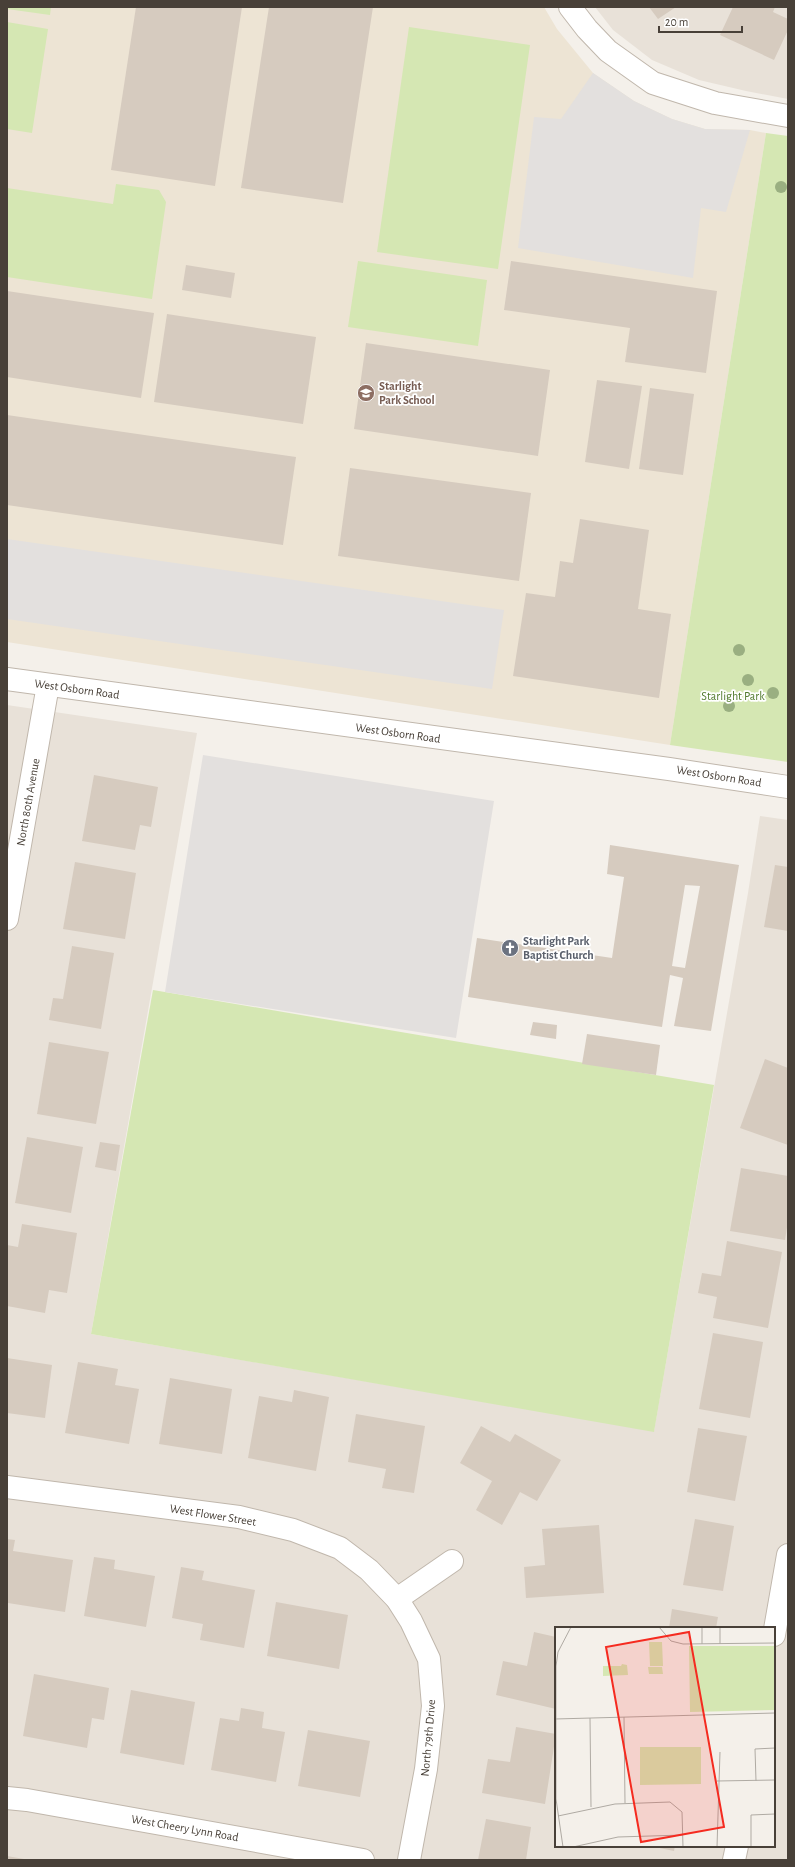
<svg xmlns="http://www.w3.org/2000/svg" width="795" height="1867" viewBox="0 0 795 1867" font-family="'Alegreya Sans',sans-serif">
	<rect width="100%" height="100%" fill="#f4f0ea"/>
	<!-- residential -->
	<g fill="#e8e1d8" fill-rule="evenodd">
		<polygon points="595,7 788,7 788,99 746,91 699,80 652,60 613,30"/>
		<path d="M7,705L197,733L91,1334L654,1431L748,893L760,816L788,820V1860H7ZM556,1628H774V1846H556Z"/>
	</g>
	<!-- education -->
	<polygon fill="#ede4d4" points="7,7 544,7 557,29 593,73 634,101 672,119 705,129 750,130 766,133 670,745 7,642"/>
	<!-- green -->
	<g fill="#d5e7b3">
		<polygon points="7,7 51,7 50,15 7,9"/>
		<polygon points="7,22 48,29 32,133 7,129"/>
		<polygon points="409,27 530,45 498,269 377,252"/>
		<polygon points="766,133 788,136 788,762 670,745"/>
		<polygon points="116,184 159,190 166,202 152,299 7,277 7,188 113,204"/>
		<polygon points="358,261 487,280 478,346 348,327"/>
		<polygon points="153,990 714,1085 654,1432 91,1334"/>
	</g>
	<!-- parking -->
	<g fill="#e3e0de">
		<polygon points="593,73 634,101 672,119 705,129 750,130 726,212 701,208 693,278 518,248 534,117 561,119"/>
		<polygon points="7,539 504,610 492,689 7,619"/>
		<polygon points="203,755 494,801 456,1038 165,992"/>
	</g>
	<!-- building -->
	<g fill="#d6cbbf" fill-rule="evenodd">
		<polygon points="136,7 242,7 215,186 111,170"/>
		<polygon points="269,7 373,7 343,203 241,188"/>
		<polygon points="649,7 676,7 658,19"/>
		<polygon points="733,7 775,7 773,12 788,19 788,30 774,60 720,35"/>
		<polygon points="511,261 717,291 706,373 625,362 630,328 504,310"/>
		<polygon points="186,265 235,273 231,298 182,290"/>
		<polygon points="7,291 154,313 141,398 7,377"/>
		<polygon points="167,314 316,337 303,424 154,402"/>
		<polygon points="366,343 550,370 538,456 354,429"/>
		<polygon points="597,380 642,386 629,469 585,462"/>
		<polygon points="650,388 694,394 683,475 639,469"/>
		<polygon points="7,415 296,457 283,545 7,505"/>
		<polygon points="350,468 531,493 519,581 338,556"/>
		<polygon points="580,519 649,530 638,609 671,614 659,698 513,676 526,593 555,597 560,561 573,563"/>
		<polygon points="94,775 158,787 151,827 140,825 135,850 82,841"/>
		<path d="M610,845L739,865L711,1031L674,1026L683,978L670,975L662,1027L468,997L477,938L612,958L624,877L607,874ZM685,885L700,886L685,968L672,966Z"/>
		<polygon points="75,862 136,873 125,939 63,929"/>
		<polygon points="775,865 788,867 788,931 764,927"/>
		<polygon points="72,946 114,953 101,1029 49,1020 53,998 63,999"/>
		<polygon points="533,1022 557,1025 556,1039 530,1035"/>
		<polygon points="587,1034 660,1045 656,1075 582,1064"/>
		<polygon points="49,1042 109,1052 96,1124 37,1114"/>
		<polygon points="765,1059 788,1068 788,1145 740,1128"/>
		<polygon points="27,1137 83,1147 71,1213 15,1203"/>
		<polygon points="100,1142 120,1145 116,1171 95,1167"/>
		<polygon points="741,1168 788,1176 788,1221 785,1240 730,1231"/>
		<polygon points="22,1224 77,1233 67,1293 49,1290 45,1313 7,1306 7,1245 18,1247"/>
		<polygon points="727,1241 782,1252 768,1328 713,1318 717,1297 698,1293 702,1273 721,1276"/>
		<polygon points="713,1333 763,1342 750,1418 699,1409"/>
		<polygon points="7,1358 52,1365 45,1418 7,1413"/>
		<polygon points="78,1362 118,1369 115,1385 139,1389 129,1444 65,1433"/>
		<polygon points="170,1378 232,1389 222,1454 159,1444"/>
		<polygon points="294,1390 329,1397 316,1471 248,1458 259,1396 292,1402"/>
		<polygon points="356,1414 425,1426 414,1493 382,1488 386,1469 348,1462"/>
		<polygon points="481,1426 510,1442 515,1434 561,1460 537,1501 520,1492 502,1525 476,1510 492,1481 460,1463"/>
		<polygon points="698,1428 747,1436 735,1501 687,1492"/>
		<polygon points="695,1519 734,1526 723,1591 683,1585"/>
		<polygon points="599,1525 604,1593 526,1598 524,1567 545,1565 542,1529"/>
		<polygon points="7,1539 15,1540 13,1551 73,1560 65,1612 8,1603"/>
		<polygon points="94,1557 115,1560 114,1569 155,1576 146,1627 84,1616"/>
		<polygon points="181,1567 204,1571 202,1580 255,1590 244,1648 200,1640 203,1624 172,1618"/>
		<polygon points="276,1602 348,1615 339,1669 267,1656"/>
		<polygon points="672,1609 718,1617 716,1628 669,1628"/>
		<polygon points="534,1632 556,1637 556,1709 496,1695 503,1661 527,1666"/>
		<polygon points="34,1674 109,1688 104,1720 92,1718 87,1748 23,1736"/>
		<polygon points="131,1690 195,1702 184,1765 120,1753"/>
		<polygon points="241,1708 264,1712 262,1728 285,1732 276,1782 211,1770 220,1718 239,1721"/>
		<polygon points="516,1727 556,1734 545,1804 482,1793 488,1759 510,1762"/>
		<polygon points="308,1730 370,1741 360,1797 298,1786"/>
		<polygon points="486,1819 531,1827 526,1860 478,1860"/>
		<polygon points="650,1846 675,1846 674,1851"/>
		<polygon points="7,1856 24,1859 23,1860 7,1860"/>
	</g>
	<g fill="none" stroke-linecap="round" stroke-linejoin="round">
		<defs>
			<g id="minor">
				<polyline points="570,7 587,29 608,51 653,83 715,103 788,116"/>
				<polyline points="7,919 48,685"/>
				<polyline points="7,1487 239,1517 293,1530 340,1548 369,1570 397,1599 411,1621 429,1659 433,1706 426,1769 409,1860"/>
				<polyline points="397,1599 452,1561"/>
				<polyline points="774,1635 788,1555"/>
				<polyline points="7,1798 27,1800 363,1860"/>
				<polyline points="734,1860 737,1846"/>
			</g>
			<polyline id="tertiary" points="7,679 669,769 788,787"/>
		</defs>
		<!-- minor casing -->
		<use href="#minor" stroke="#c0b7ac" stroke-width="24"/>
		<!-- tertiary casing -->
		<use href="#tertiary" stroke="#c0b7ac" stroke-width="24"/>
		<!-- minor -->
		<use href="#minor" stroke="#fff" stroke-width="22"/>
		<!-- tertiary -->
		<use href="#tertiary" stroke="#fff" stroke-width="22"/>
	</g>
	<!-- trees -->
	<g fill="#9aaf81">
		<circle cx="781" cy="187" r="6"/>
		<circle cx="739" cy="650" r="6"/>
		<circle cx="748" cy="680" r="6"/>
		<circle cx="773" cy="693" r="6"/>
		<circle cx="729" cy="706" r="6"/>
	</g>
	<!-- icons -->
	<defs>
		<symbol id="school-disc" viewBox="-11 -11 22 22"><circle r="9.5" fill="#8d6e63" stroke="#fff"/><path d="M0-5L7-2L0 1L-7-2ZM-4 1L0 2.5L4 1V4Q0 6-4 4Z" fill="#fff"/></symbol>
		<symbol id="church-disc" viewBox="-11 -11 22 22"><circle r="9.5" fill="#6b7280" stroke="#fff"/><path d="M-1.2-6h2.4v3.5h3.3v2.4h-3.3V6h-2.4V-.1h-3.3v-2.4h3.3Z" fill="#fff"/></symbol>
	</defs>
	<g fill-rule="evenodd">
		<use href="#school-disc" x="356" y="383" width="20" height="20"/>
		<use href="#church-disc" x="500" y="938" width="20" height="20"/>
	</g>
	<g text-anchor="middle" stroke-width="3.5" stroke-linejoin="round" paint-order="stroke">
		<!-- education labels -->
		<g font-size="12" font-weight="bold" fill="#785e54" stroke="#fff" text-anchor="start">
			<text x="379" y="390">Starlight<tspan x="379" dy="14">Park School</tspan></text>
		</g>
		<!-- street labels -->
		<g font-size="12" fill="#484038" stroke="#fff">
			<text transform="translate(77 689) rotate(8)" y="4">West Osborn Road</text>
			<text transform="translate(398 733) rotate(8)" y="4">West Osborn Road</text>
			<text transform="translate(719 776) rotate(9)" y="4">West Osborn Road</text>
			<text transform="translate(28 802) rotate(-80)" y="4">North 80th Avenue</text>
			<text transform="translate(213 1515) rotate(9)" y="4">West Flower Street</text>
			<text transform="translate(428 1738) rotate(-85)" y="4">North 79th Drive</text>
			<text transform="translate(185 1828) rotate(10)" y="4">West Cheery Lynn Road</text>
		</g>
		<!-- park labels -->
		<g font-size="12" fill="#50792b" stroke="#fff">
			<text x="733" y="700">Starlight Park</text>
		</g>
		<!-- worship labels -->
		<g font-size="12" font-weight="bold" fill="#5b616d" stroke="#fff" text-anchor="start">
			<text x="523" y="945">Starlight Park<tspan x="523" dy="14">Baptist Church</tspan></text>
		</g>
	</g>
	<!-- overview -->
	<g transform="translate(555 1627)">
		<rect width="220" height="220" fill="#f4f0ea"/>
		<path d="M94,15H107L108,39H95ZM134,19H220V83L135,85ZM67,37L72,38L73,48L48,49V39H66ZM93,40H107L108,47H94ZM85,120H146V157L85,158Z" fill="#d5e7b3"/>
		<path fill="none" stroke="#afaaa3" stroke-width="1" d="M104,0L116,14L128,17L220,16M147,0V17M165,17V0M69,90L70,176M35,91L36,180M0,92L220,86M162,154L220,153M201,154L200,122L220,121M3,189L60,177L115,175L127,185L128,220M8,220L1,172V39L3,25L16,0M18,220L63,210L128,208M162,220L165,125M196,220V188L220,187"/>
		<path fill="#f52b20" fill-opacity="0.15" stroke="#f52b20" stroke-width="2" d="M134,5L169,200L86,215L51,20Z"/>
		<rect width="220" height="220" fill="none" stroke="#484038" stroke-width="2"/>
	</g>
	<!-- border -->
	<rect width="795" height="1867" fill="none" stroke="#484038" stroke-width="16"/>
	<!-- scale -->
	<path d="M659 26v6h83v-6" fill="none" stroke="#484038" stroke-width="2"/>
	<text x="665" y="26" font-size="12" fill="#484038" stroke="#ffffff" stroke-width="3" paint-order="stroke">20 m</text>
</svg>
